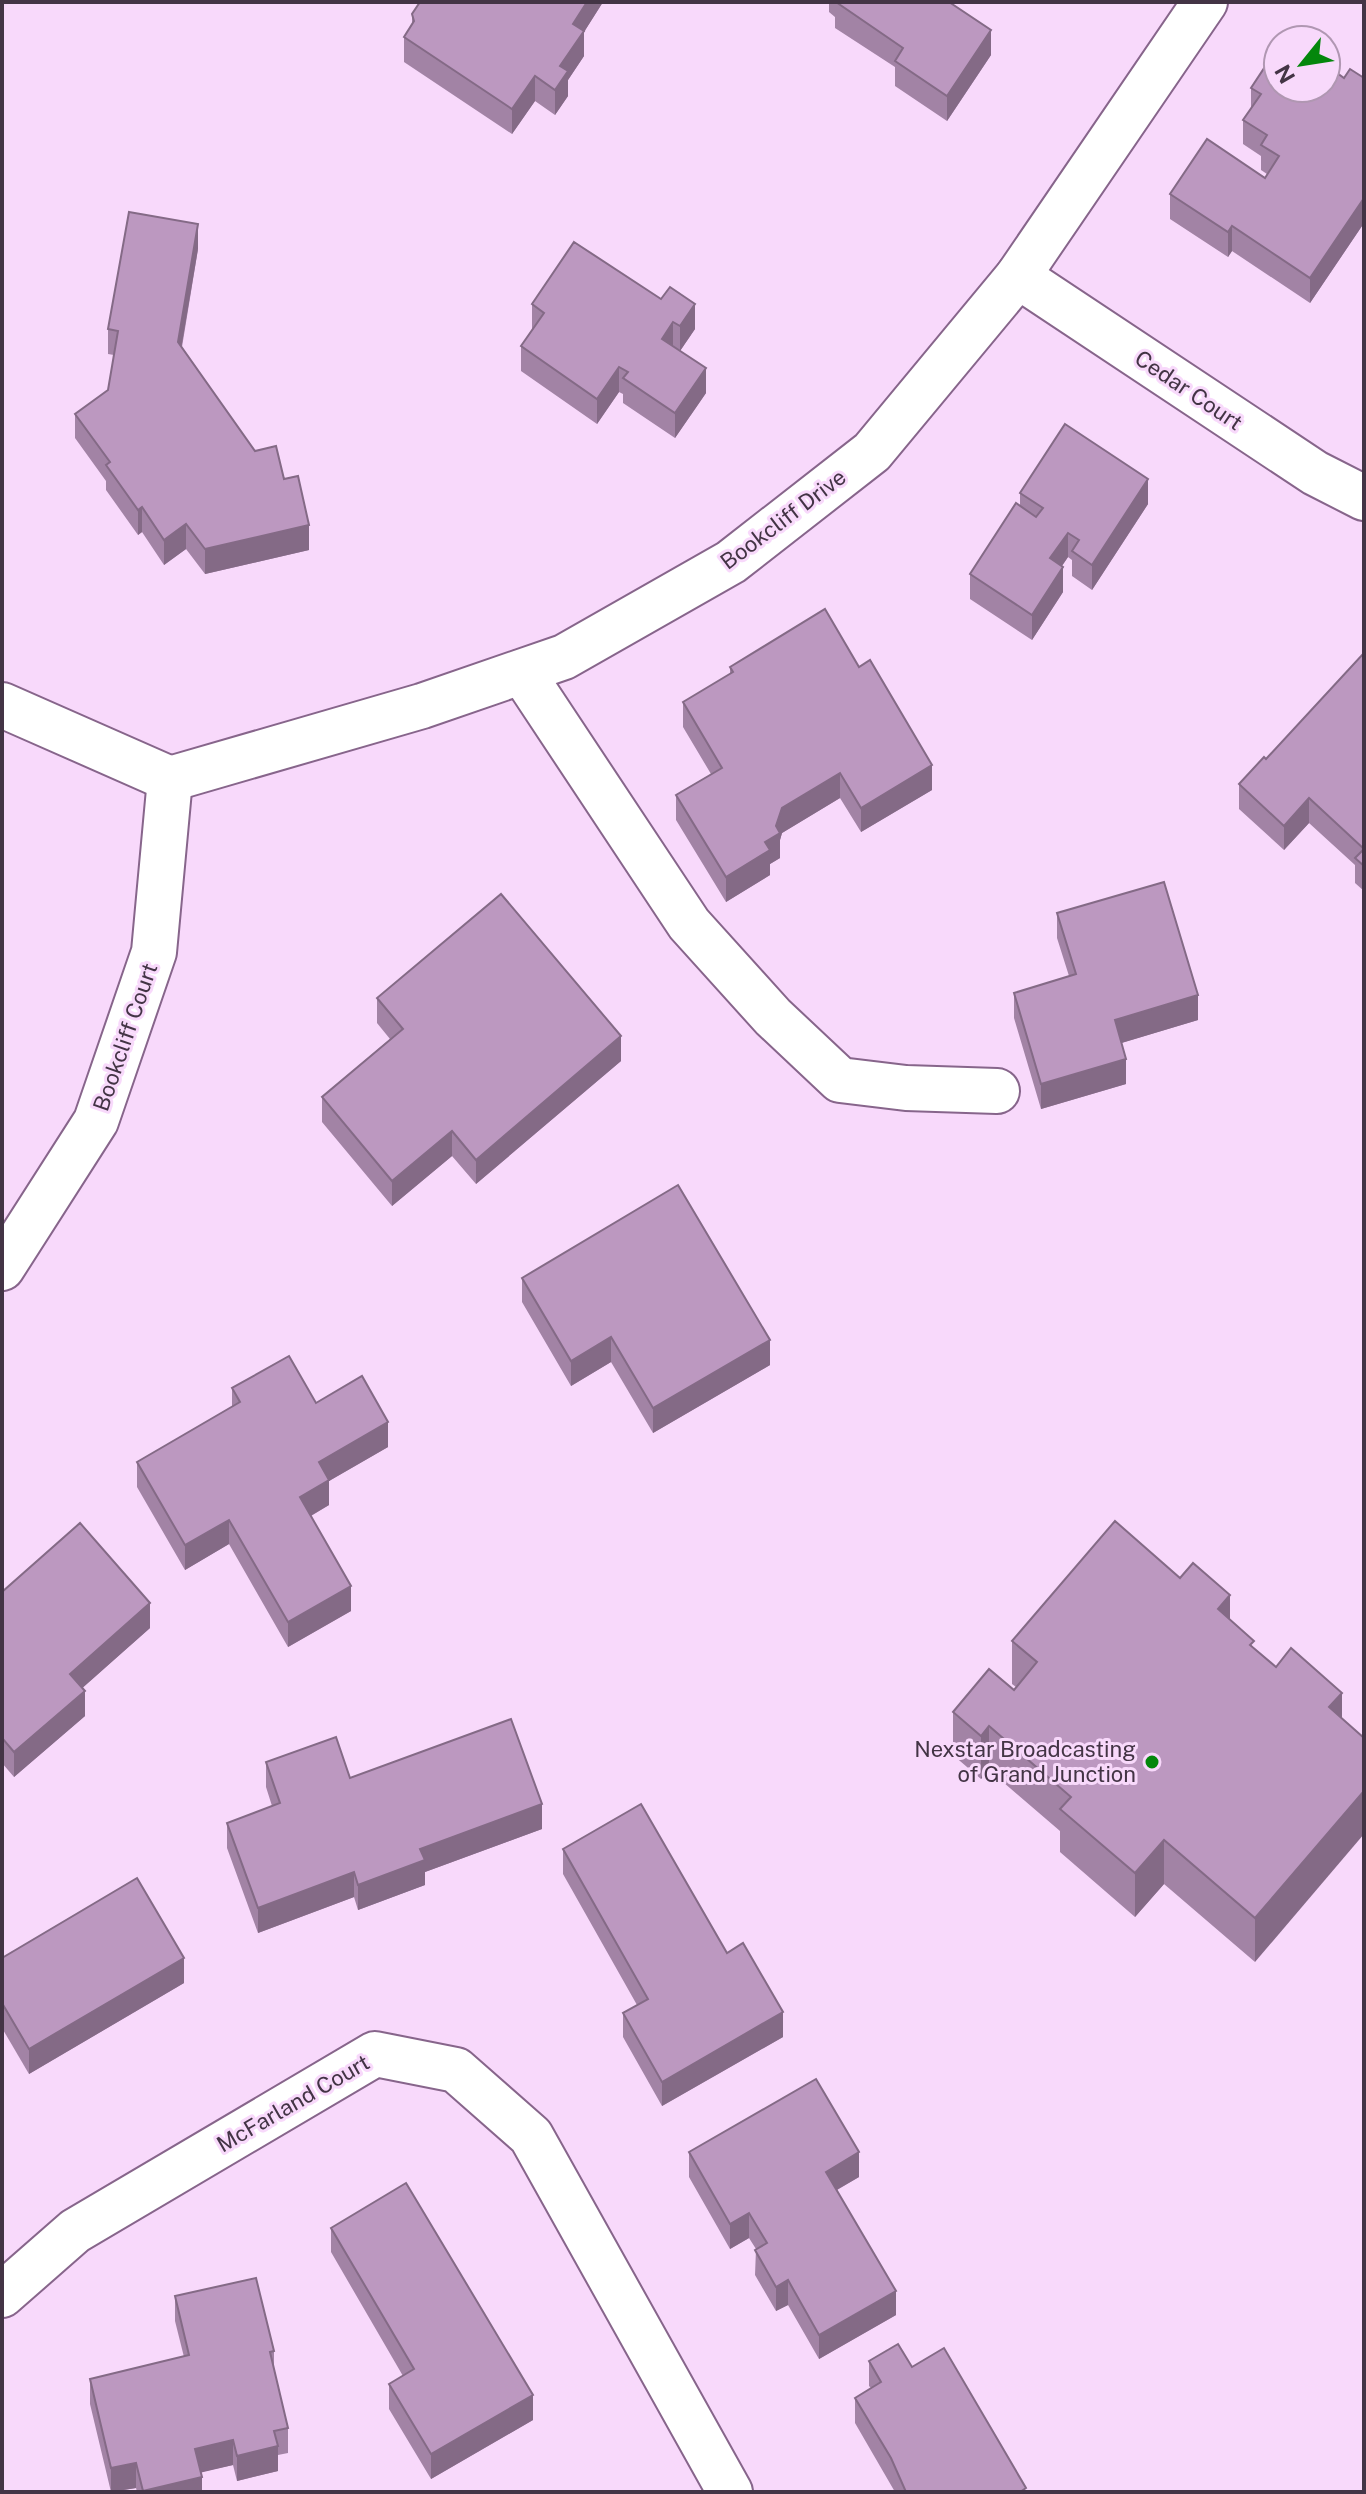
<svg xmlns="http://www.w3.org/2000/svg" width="1366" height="2494" viewBox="0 0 1366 2494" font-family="'Public Sans',sans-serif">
	<rect width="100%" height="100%" fill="#f8d9fb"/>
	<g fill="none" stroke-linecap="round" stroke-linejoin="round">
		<defs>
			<g id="street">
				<polyline points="1018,276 1315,473 1364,498"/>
				<polyline points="522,672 689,924 773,1017 840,1080 906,1088 997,1091"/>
				<polyline points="2,705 170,779"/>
				<polyline points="170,779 422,706 564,657 731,562 872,452 1018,276 1205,2"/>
				<polyline points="2,1268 96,1121 154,952 170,779"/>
				<polyline points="2,2295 75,2231 375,2054 456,2070 531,2136 730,2492"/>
			</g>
		</defs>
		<!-- street casing -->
		<use href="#street" stroke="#87658b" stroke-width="48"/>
		<!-- street -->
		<use href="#street" stroke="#fff" stroke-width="44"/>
	</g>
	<!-- wall -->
	<g fill="#a283a5">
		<polygon points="420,2 603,2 584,32 584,56 568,80 568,96 555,115 535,101 512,134 404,62 404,37 412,25 412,14"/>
		<polygon points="829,2 952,2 951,4 991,55 947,121 895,86 895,67 835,28 835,17 829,12"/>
		<polygon points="1344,78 1364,78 1364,223 1310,303 1232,251 1228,257 1170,219 1170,194 1265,178 1267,174 1261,170 1261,156 1243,144 1243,120 1251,108 1251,88"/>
		<polygon points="574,242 695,329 680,351 706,393 675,438 623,403 623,394 619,392 597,424 521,371 521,346 532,330 532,304"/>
		<polygon points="198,249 182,347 255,451 284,479 309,550 205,574 186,549 164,565 142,532 138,535 106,490 106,481 75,438 75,414 108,390 114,355 108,354 108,329"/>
		<polygon points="1020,493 1148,504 1092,590 1072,576 1072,560 1068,557 1062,566 1063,592 1032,640 970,599 970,574 1020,506"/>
		<polygon points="1364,654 1364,891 1355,883 1355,865 1309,823 1284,850 1239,809 1239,784 1266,759"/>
		<polygon points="730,667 932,790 861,832 840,798 782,833 780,840 780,858 770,864 770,875 726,902 676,820 676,795 711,774 683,727 683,702 730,674"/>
		<polygon points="1057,913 1198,1020 1121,1043 1126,1084 1041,1109 1014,1018 1014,993 1069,976 1057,938"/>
		<polygon points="377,998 621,1061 476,1184 452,1156 392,1206 322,1122 322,1097 390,1039 377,1023"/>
		<polygon points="522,1278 770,1365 653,1433 611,1362 571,1386 522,1302"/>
		<polygon points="232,1388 316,1403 388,1447 329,1481 329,1505 311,1516 351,1611 288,1647 229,1544 185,1570 137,1487 137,1462 232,1407"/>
		<polygon points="2,1592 150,1628 82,1688 85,1716 14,1777 2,1763"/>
		<polygon points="1230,1621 1254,1648 1276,1667 1255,1962 1164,1884 1135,1917 1060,1852 1060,1831 989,1770 981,1779 953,1755 953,1712 1014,1690 1016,1687 1012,1684 1012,1641"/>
		<polygon points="266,1762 350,1778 542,1829 425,1872 425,1885 358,1910 354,1897 258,1933 227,1848 227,1823 272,1806 266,1787"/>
		<polygon points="563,1849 727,1953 783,2037 662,2106 623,2037 623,2013 637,2005 563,1874"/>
		<polygon points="2,1958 184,1983 29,2074 2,2028"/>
		<polygon points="689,2152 859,2177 837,2190 896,2315 819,2359 788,2305 776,2311 755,2275 756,2249 749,2238 730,2249 689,2177"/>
		<polygon points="331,2228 533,2420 431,2479 389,2409 389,2384 403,2376 331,2252"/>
		<polygon points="175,2296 274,2351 274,2369 288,2428 288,2453 278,2455 278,2471 237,2481 233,2465 201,2472 202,2492 137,2492 136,2488 111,2492 90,2404 90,2379 184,2357 175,2321"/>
		<polygon points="869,2361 912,2367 1026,2492 895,2492 855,2423 855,2398 871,2388 869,2386"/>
	</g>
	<!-- shaded-wall -->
	<g fill="#846a86">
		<polygon points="587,2 603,2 584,32 584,56 568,80 568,96 555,115 555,90 560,66 573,24"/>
		<polygon points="991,30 991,55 947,121 947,96"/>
		<polygon points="535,76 535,101 512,134 512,109"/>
		<polygon points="1364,198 1364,223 1310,303 1310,278"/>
		<polygon points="198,224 198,249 178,367 178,342"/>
		<polygon points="1232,226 1232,251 1228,257 1228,232"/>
		<polygon points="695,304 695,329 680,351 680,326"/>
		<polygon points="673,322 673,346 662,339"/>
		<polygon points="619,367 619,392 597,424 597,399"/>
		<polygon points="706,368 706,393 675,438 675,413"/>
		<polygon points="1148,479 1148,504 1092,590 1092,565"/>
		<polygon points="142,507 142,532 138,535 138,510"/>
		<polygon points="186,524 186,549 164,565 164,540"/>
		<polygon points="309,525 309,550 205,574 205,549"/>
		<polygon points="1068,533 1068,557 1050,583 1050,558"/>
		<polygon points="1063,567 1063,592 1032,640 1032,615"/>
		<polygon points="932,765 932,790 861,832 861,808"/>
		<polygon points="840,773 840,798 782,833 780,840 780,858 770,864 770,875 726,902 726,877 765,842 776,826 782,808"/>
		<polygon points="1309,798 1309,823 1284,850 1284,826"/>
		<polygon points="1198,995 1198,1020 1115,1045 1115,1020"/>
		<polygon points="621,1036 621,1061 476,1184 476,1160"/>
		<polygon points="1126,1059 1126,1084 1041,1109 1041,1084"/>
		<polygon points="452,1131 452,1156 392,1206 392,1181"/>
		<polygon points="611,1337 611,1362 571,1386 571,1361"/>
		<polygon points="770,1340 770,1365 653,1433 653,1408"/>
		<polygon points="388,1422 388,1447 329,1481 329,1505 300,1522 300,1497 319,1462"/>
		<polygon points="229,1520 229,1544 185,1570 185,1545"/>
		<polygon points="351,1586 351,1611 288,1647 288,1622"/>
		<polygon points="1230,1595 1230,1638 1218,1609"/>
		<polygon points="150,1603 150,1628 70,1699 70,1674"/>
		<polygon points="85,1691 85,1716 14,1777 14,1752"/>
		<polygon points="1342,1693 1342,1736 1329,1707"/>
		<polygon points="989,1726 989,1770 981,1779 981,1736"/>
		<polygon points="1364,1791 1364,1834 1255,1962 1255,1918"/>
		<polygon points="542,1804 542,1829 425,1872 425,1885 358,1910 358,1885 420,1849"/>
		<polygon points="1164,1840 1164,1884 1135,1917 1135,1873"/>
		<polygon points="354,1872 354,1897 258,1933 258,1908"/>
		<polygon points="184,1958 184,1983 29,2074 29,2049"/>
		<polygon points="783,2012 783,2037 662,2106 662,2082"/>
		<polygon points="859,2152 859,2177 826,2196 826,2172"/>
		<polygon points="749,2213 749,2238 730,2249 730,2224"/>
		<polygon points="788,2280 788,2305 776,2311 776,2287"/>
		<polygon points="896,2291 896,2315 819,2359 819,2335"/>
		<polygon points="533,2395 533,2420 431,2479 431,2454"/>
		<polygon points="233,2440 233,2465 195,2474 195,2449"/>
		<polygon points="278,2446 278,2471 237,2481 237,2456"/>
		<polygon points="136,2463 136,2488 111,2492 111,2468"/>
		<polygon points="202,2477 202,2492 143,2492 143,2491"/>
	</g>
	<!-- building -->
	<g fill="#bc98c0" stroke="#846a86" stroke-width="2">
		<polygon points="420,2 587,2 573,24 584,31 560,66 568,71 555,90 535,76 512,109 404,37 414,21 412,14"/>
		<polygon points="836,2 949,2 991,30 947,96 895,61 903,48"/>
		<polygon points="1278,47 1278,88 1326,88 1326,65 1344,78 1350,69 1364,78 1364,198 1310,278 1232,226 1228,232 1170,194 1207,139 1265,178 1279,156 1261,145 1267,135 1243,120 1261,94 1251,88"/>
		<polygon points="129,212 198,224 178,342 255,451 276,446 284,479 298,476 309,525 205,549 186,524 164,540 142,507 138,510 106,465 110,462 75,414 108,390 118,331 108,329"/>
		<polygon points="574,242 661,299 670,287 695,304 680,326 673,322 662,339 706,368 675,413 623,378 628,372 619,367 597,399 521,346 544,313 532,304"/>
		<polygon points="1065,424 1148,479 1092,565 1072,551 1079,540 1068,533 1050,558 1063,567 1032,615 970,574 1016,503 1036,517 1043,508 1020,493"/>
		<polygon points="825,609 859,667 870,660 932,765 861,808 840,773 782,808 776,826 780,833 765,842 770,850 726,877 676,795 722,768 683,702 733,672 730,667"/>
		<polygon points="1363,654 1364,654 1364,849 1309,798 1284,826 1239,784 1264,757 1266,759"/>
		<polygon points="1364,849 1364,866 1355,858"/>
		<polygon points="1164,882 1198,995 1115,1020 1126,1059 1041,1084 1014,993 1076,974 1057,913"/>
		<polygon points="501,894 621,1036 476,1160 452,1131 392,1181 322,1097 403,1029 377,998"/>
		<polygon points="678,1185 770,1340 653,1408 611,1337 571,1361 522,1278"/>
		<polygon points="289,1356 316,1403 362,1376 388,1422 319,1462 329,1480 300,1497 351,1586 288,1622 229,1520 185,1545 137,1462 240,1402 232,1388"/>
		<polygon points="1115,1521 1180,1578 1193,1563 1230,1595 1218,1609 1254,1641 1250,1645 1276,1667 1291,1648 1342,1693 1329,1707 1364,1738 1364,1791 1255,1918 1164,1840 1135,1873 1060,1809 1071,1797 989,1726 981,1736 953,1712 989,1669 1014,1690 1037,1662 1012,1641"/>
		<polygon points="80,1523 150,1603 70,1674 85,1691 14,1752 2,1738 2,1592"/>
		<polygon points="511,1719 542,1804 420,1849 425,1860 358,1885 354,1872 258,1908 227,1823 280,1803 266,1762 336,1737 350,1778"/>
		<polygon points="641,1804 727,1953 743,1943 783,2012 662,2082 623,2013 648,1999 563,1849"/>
		<polygon points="137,1878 184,1958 29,2049 2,2003 2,1958"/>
		<polygon points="816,2079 859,2152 826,2172 896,2291 819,2335 788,2280 776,2287 755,2250 767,2243 749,2213 730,2224 689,2152"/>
		<polygon points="406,2183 533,2395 431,2454 389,2384 414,2369 331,2228"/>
		<polygon points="256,2278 274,2351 270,2352 288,2428 274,2431 278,2446 237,2456 233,2440 195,2449 202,2477 143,2491 136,2463 111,2468 90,2379 189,2355 175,2296"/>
		<polygon points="898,2344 912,2367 944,2348 1026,2488 1020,2492 906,2492 891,2458 855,2398 881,2382 869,2361"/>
	</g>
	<!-- markers -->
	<circle fill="#04870c" stroke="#f8d9fb" stroke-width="3" cx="1152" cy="1762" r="8"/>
	<g text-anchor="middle" stroke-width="6" stroke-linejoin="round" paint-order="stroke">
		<!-- street labels -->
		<g font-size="22" fill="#433445" stroke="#f8d9fb">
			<text transform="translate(1189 390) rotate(34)" y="8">Cedar Court</text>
			<text transform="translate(783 519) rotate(-37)" y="8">Bookcliff Drive</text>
			<text transform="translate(125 1037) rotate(-71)" y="8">Bookcliff Court</text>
			<text transform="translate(293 2103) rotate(-30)" y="8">McFarland Court</text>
		</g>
		<!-- poi labels -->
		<g font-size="22" fill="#433445" stroke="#f8d9fb" text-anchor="end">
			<text x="1136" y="1757">Nexstar Broadcasting<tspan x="1136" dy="25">of Grand Junction</tspan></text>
		</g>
	</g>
	<!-- border -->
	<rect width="1366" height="2494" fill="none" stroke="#433445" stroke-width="8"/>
	<!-- north arrow -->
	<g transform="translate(1302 64) rotate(240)"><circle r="38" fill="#f8d9fb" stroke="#b097b2" stroke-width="2"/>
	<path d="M0-6L14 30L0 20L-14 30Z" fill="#04870c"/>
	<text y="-12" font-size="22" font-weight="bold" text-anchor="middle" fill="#433445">N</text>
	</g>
</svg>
